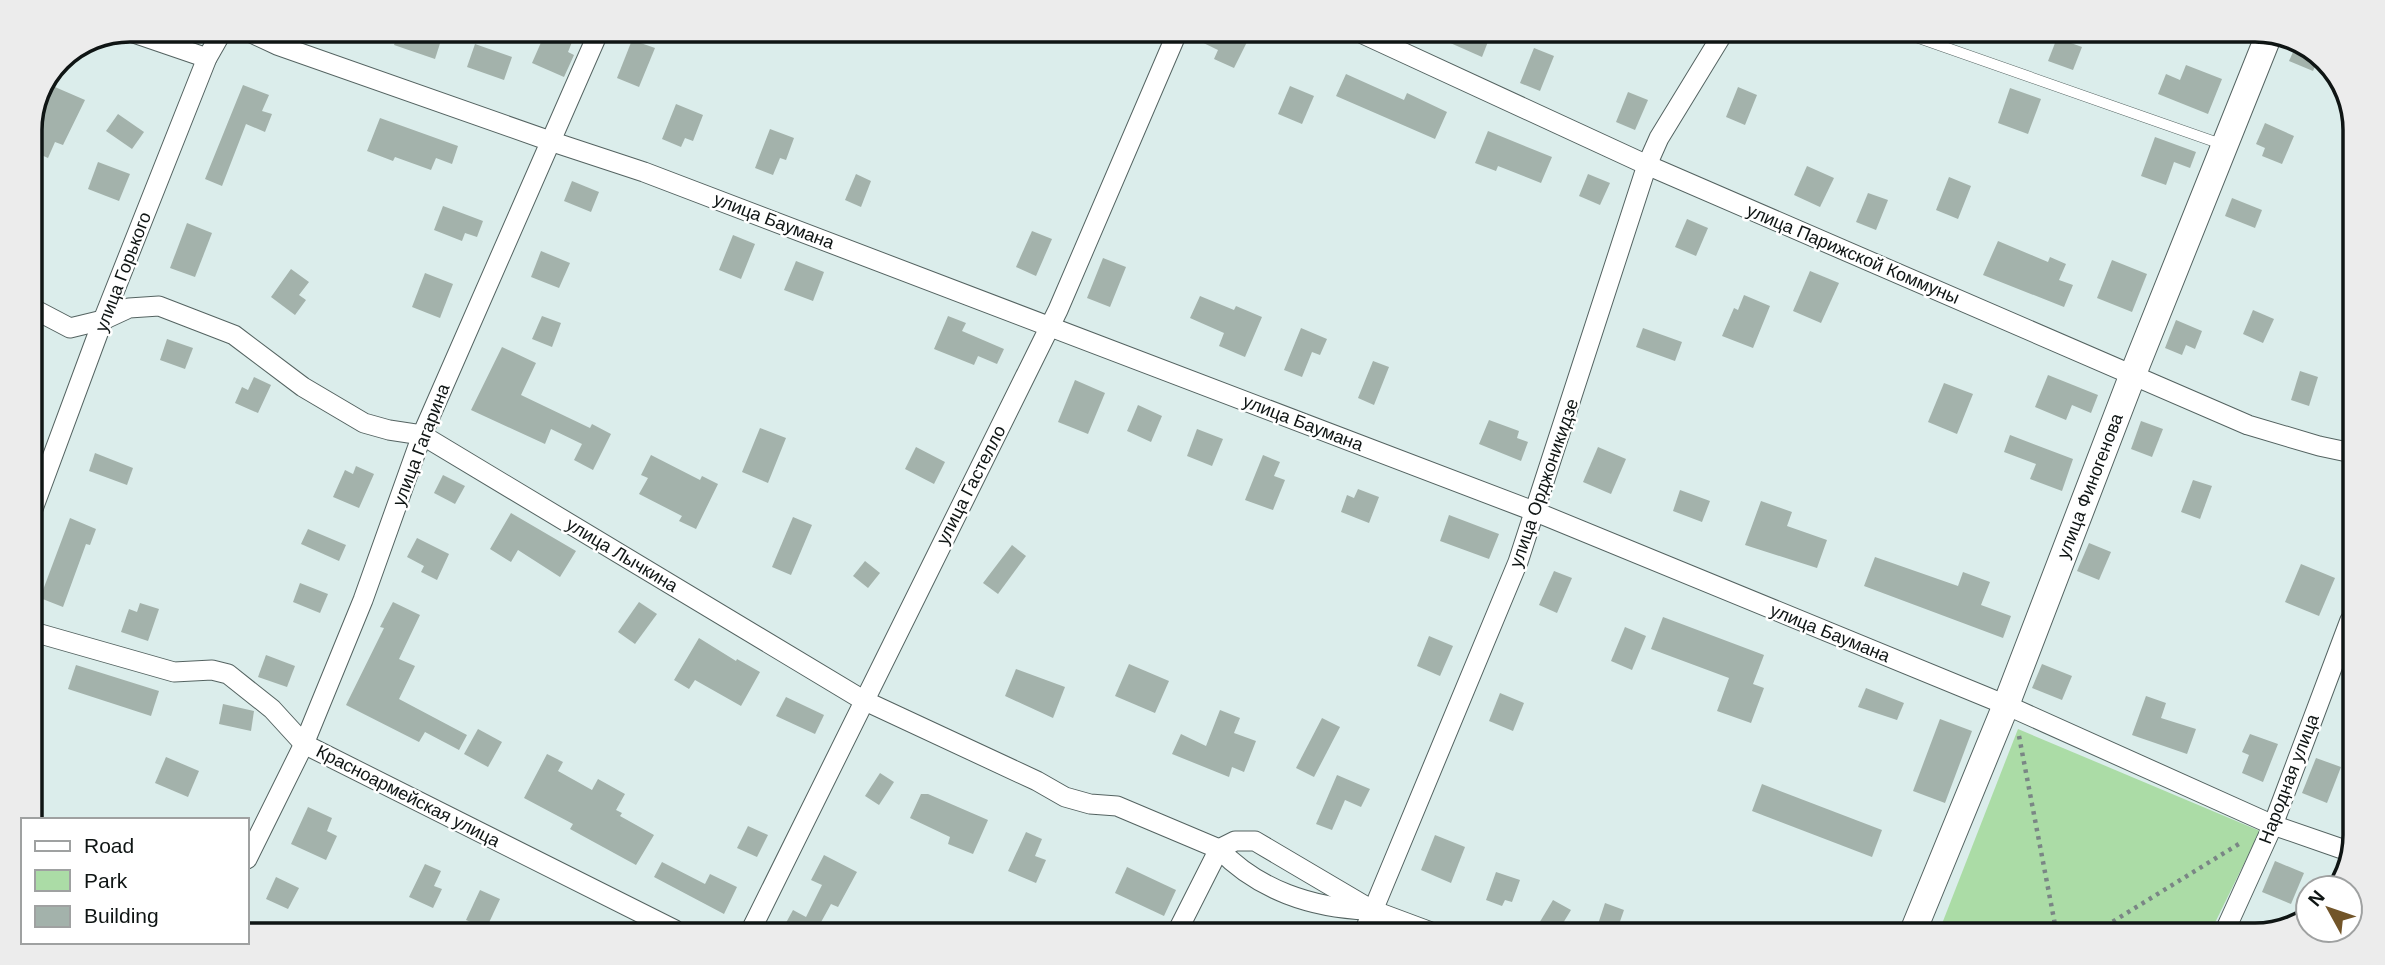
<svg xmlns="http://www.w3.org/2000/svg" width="2385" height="965" viewBox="0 0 2385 965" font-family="Arial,sans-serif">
	<rect width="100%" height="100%" fill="#dbedeb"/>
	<!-- green -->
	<polygon fill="#abdca6" points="2018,729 2260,831 2209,935 1938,934"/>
	<!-- building -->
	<g fill="#a3b2ab">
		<polygon points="399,31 444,31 435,59 394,45"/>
		<polygon points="546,31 560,31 574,37 568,52 574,55 564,77 532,63"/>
		<polygon points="1189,33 1225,34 1251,34 1234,68 1214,59 1218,50 1189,36"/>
		<polygon points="1430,34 1491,34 1482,57"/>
		<polygon points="2057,38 2082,47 2073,70 2048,61"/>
		<polygon points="632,40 655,48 639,87 617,78"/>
		<polygon points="2298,41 2319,57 2313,71 2289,61"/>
		<polygon points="475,44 512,57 504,80 467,67"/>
		<polygon points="1534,48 1554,56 1540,91 1520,83"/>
		<polygon points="2186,65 2222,79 2208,114 2158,94 2166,74 2180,80"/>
		<polygon points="1346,74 1404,100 1407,93 1447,112 1435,139 1336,96"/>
		<polygon points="48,84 85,100 63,145 55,142 48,158 30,150 30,147 45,109 38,106"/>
		<polygon points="243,85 269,95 262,111 272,114 265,132 246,124 222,186 205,179"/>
		<polygon points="1290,86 1314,96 1302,124 1278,114"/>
		<polygon points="1738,87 1757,95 1745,125 1726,117"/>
		<polygon points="2010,88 2041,99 2028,134 1998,123"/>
		<polygon points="1628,92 1648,100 1635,130 1616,122"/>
		<polygon points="676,104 703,115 693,141 685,138 681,147 662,139"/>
		<polygon points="118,114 144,132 132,149 106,131"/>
		<polygon points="380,118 458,146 452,164 436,158 431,170 395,157 393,161 367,151"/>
		<polygon points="2265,123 2294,136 2282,164 2262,156 2265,148 2256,144"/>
		<polygon points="770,129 794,138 786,160 780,158 773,175 755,168"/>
		<polygon points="1488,131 1552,157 1541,183 1498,166 1496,171 1475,163"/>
		<polygon points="2155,137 2196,152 2190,168 2174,162 2166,185 2141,176"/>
		<polygon points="98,162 130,174 119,201 88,189"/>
		<polygon points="1807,166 1834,178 1820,207 1794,195"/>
		<polygon points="856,174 871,181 861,207 845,200"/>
		<polygon points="1588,174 1610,183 1600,205 1579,196"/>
		<polygon points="1949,177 1971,186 1958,219 1936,210"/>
		<polygon points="572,181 599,192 591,212 564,201"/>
		<polygon points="1868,193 1888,200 1876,230 1856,222"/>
		<polygon points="2232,198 2262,210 2255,228 2225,216"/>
		<polygon points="443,206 483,221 477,237 465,233 462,241 434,230"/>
		<polygon points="1687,219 1708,228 1696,256 1675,247"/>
		<polygon points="187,223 212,233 195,277 170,268"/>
		<polygon points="1032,231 1052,239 1036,276 1016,267"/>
		<polygon points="733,235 755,244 741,279 719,270"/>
		<polygon points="1998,241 2048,262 2050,257 2066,264 2059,280 2073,285 2064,307 1983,275"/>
		<polygon points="541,251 570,263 559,288 531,277"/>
		<polygon points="1103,258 1126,267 1110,307 1087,298"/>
		<polygon points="2112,260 2147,274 2132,312 2097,298"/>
		<polygon points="796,261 824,272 813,301 784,290"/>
		<polygon points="291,269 309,282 299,295 306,300 295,315 271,297"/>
		<polygon points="1810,271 1839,283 1821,323 1793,311"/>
		<polygon points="425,273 453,284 440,318 412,307"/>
		<polygon points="1744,295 1770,306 1753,348 1722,336 1734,308 1738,310"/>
		<polygon points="1200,296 1234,310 1236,306 1262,317 1245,357 1219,346 1224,333 1190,318"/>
		<polygon points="2253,310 2274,319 2263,343 2243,334"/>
		<polygon points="542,316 561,323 552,347 532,339"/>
		<polygon points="948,316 966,323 962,331 1004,349 997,364 978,356 974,365 934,349"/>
		<polygon points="2176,320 2202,331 2195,349 2186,345 2182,355 2165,348"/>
		<polygon points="1301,328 1327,339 1320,355 1312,352 1302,377 1284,370"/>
		<polygon points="1643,328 1682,342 1675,361 1636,347"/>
		<polygon points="167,339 193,348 185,369 160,360"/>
		<polygon points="502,347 536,363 521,395 590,428 592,424 611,434 593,470 574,460 582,444 551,429 545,444 471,410"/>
		<polygon points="1373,361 1389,367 1374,405 1358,398"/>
		<polygon points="2300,371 2318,377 2309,406 2291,400"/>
		<polygon points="2048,375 2098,395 2091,413 2072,405 2066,420 2035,407"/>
		<polygon points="254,377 271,385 258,413 235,403 242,387 248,390"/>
		<polygon points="1075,380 1105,393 1088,434 1058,422"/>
		<polygon points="1944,383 1973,394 1957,434 1928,422"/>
		<polygon points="1138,405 1162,416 1151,442 1127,431"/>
		<polygon points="1489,420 1519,431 1517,438 1528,442 1521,461 1479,444"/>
		<polygon points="2141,421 2163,429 2152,457 2131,449"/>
		<polygon points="760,428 786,438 768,483 742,472"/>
		<polygon points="1197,429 1223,439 1212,466 1187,456"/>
		<polygon points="2010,435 2073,459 2062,491 2030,479 2036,464 2004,452"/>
		<polygon points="916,447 945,462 934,484 905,469"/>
		<polygon points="1598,447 1626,459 1611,494 1583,482"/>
		<polygon points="95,453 133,468 127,485 89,471"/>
		<polygon points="651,455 700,480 702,476 718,484 696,529 679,521 682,516 639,494 648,478 641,475"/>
		<polygon points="1263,455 1280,462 1274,476 1285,480 1273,510 1245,500"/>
		<polygon points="356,466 374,474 359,508 333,497 345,470 353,474"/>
		<polygon points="443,475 465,486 455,504 434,493"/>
		<polygon points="2193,480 2212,486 2200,519 2181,512"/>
		<polygon points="1358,489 1379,497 1369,523 1341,512 1347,495 1354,498"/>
		<polygon points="1680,490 1710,501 1702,522 1673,511"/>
		<polygon points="1761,501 1792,512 1787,526 1827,540 1817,568 1745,545"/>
		<polygon points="511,513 576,551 560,577 518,550 511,562 490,549"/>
		<polygon points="1449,515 1499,534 1489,559 1440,541"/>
		<polygon points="793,517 812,525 791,575 772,567"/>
		<polygon points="70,518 96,529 90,545 86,544 63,607 40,598"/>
		<polygon points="308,529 346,545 339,561 301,544"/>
		<polygon points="417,538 449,554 437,580 421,572 424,566 407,557"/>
		<polygon points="2089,543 2111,552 2099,580 2077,571"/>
		<polygon points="1012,545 1026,556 998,594 983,583"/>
		<polygon points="1875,557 1958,586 1963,572 1990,582 1981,605 2011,616 2003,638 1864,586"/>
		<polygon points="865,561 880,573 868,588 853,576"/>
		<polygon points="2301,564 2335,578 2319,616 2285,602"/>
		<polygon points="1554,571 1572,578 1557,613 1539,605"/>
		<polygon points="300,583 328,594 320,613 293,602"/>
		<polygon points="393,602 420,615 399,659 415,666 399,699 467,735 459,750 425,732 419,742 346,705 384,628 380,627"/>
		<polygon points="639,602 657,614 635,644 618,632"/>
		<polygon points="140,603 159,609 148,641 121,632 129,609 137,612"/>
		<polygon points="1663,617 1764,655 1753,684 1764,688 1751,723 1717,711 1729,678 1651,649"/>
		<polygon points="1625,627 1646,636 1632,670 1611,661"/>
		<polygon points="1429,636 1453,646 1440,676 1417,666"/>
		<polygon points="699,638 736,661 737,659 760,672 741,706 695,680 689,689 674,680"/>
		<polygon points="266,655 295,666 287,687 258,677"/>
		<polygon points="1129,664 1169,681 1155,713 1115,696"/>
		<polygon points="2042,664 2072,676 2062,700 2032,688"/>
		<polygon points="76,665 159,691 151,716 68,689"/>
		<polygon points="1016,669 1065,687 1053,718 1005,696"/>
		<polygon points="1866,688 1904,703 1897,720 1858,707"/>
		<polygon points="1500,693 1524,703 1513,731 1489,721"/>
		<polygon points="2146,696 2166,703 2161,718 2196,729 2187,754 2132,735"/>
		<polygon points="786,697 824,715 815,734 776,716"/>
		<polygon points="223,704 254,711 251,731 219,724"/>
		<polygon points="1220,710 1240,718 1234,733 1256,741 1244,772 1232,767 1229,777 1172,754 1181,734 1206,746"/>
		<polygon points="1322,718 1340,727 1314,777 1296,768"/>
		<polygon points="1940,719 1972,731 1945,803 1913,791"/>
		<polygon points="478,729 502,742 488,767 464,754"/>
		<polygon points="2250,734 2278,744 2263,782 2242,773 2249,755 2242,752"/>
		<polygon points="547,754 563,762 558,771 592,790 598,779 625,794 616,810 622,813 620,816 654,835 636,865 570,829 573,824 524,798"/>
		<polygon points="166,757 199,771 188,797 155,783"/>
		<polygon points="2316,758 2341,767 2327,803 2302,793"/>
		<polygon points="880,773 894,782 879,805 865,796"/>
		<polygon points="1337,775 1370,789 1361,807 1345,800 1332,830 1316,824"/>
		<polygon points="1762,784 1882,830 1872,857 1752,811"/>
		<polygon points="921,794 928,794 988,820 973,854 948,844 950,837 910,818"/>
		<polygon points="308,807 332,818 327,831 337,836 326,860 291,844"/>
		<polygon points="748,826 768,835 757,857 737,848"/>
		<polygon points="1026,832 1042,839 1035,856 1046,860 1036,883 1008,871"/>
		<polygon points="1435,835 1465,847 1451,883 1421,870"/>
		<polygon points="824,855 857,872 838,907 831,904 820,924 832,930 782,930 793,910 806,917 822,885 811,880"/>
		<polygon points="2275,861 2304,873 2291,904 2262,892"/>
		<polygon points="662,862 705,884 710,874 737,887 724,914 654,877"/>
		<polygon points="425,864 441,871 434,886 442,889 433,908 409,897"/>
		<polygon points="1127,867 1176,890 1164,916 1115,893"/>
		<polygon points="1496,872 1520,880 1512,902 1505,900 1502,906 1486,900"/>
		<polygon points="276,877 299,888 288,909 266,899"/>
		<polygon points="480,890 500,899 486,929 466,920"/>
		<polygon points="1553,900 1571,910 1557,933 1550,933 1538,925"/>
		<polygon points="1605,903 1624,910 1616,933 1595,933"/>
	</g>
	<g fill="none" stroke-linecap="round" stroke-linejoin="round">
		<defs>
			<polyline id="lane" points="1913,36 2224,145"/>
			<g id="street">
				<polyline points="245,30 277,45 550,141 644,172 1536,512 2006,705 2273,825 2348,851"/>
				<polyline points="128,31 207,58"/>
				<polyline points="1363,34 1647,165 2248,425 2319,446 2352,453"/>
				<polyline points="30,307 70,328 103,320 129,308 159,306 234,335 303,387 364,423 389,430 422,435 863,700 1037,781 1065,797 1090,804 1117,806 1219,849 1235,841 1255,841 1372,910 1431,932"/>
				<polyline points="30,517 103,320 207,58 223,30"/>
				<polyline points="30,631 174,672 212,670 228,674 272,709 304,744 675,930"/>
				<polyline points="247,859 304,744 363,600 422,435 599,31"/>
				<polyline points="751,930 1058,310 1177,33"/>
				<path d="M1177,932L1219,849C1258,890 1312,908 1368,910"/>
				<polyline points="1364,932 1518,562 1647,165 1659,138 1722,35"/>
				<polyline points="2223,935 2273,825 2350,620"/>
			</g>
			<polyline id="secondary" points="1912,934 2006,705 2133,374 2268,37"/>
		</defs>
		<!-- lane casing -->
		<use href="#lane" stroke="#546361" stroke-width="11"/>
		<!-- street casing -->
		<use href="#street" stroke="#546361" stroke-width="21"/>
		<!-- secondary casing -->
		<use href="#secondary" stroke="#546361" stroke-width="28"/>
		<!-- path -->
		<g stroke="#7a8685" stroke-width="4.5" stroke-dasharray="3.5 5" stroke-linecap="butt">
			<polyline points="2019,736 2057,935"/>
			<polyline points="2091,935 2242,842"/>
		</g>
		<!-- lane -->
		<use href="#lane" stroke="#fff" stroke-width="10"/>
		<!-- street -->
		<use href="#street" stroke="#fff" stroke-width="19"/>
		<!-- secondary -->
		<use href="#secondary" stroke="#fff" stroke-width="26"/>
	</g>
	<g text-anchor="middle" stroke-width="5" stroke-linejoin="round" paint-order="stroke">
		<!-- street labels -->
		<g font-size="18" fill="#0f1514" stroke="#fff">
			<text transform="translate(774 221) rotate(21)" y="6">улица Баумана</text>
			<text transform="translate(1853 254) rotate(23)" y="6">улица Парижской Коммуны</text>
			<text transform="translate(123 272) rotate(-69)" y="6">улица Горького</text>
			<text transform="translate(1303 423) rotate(21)" y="6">улица Баумана</text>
			<text transform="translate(421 445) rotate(-69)" y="6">улица Гагарина</text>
			<text transform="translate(1544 483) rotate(-71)" y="6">улица Орджоникидзе</text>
			<text transform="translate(971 485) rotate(-63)" y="6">улица Гастелло</text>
			<text transform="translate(2090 486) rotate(-69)" y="6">улица Финогенова</text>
			<text transform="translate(622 555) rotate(31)" y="6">улица Лычкина</text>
			<text transform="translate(1830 633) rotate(22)" y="6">улица Баумана</text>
			<text transform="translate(2289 779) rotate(-69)" y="6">Народная улица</text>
			<text transform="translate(408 796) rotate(27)" y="6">Красноармейская улица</text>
		</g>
	</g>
	<!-- crop -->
	<path d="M0 0H2385V965H0ZM130 42H2255A88 88 0 0 1 2343 130V835A88 88 0 0 1 2255 923H130A88 88 0 0 1 42 835V130A88 88 0 0 1 130 42Z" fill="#ececec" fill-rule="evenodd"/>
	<path fill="none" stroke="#0f1514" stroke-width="3.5" d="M130 42H2255A88 88 0 0 1 2343 130V835A88 88 0 0 1 2255 923H130A88 88 0 0 1 42 835V130A88 88 0 0 1 130 42Z"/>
	<!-- legend -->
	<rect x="21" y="818" width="228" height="126" fill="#ffffff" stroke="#9fa1a1" stroke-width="2"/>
	<rect x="35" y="841" width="35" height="10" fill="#ffffff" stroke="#9fa1a1" stroke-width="2"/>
	<text x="84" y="853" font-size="21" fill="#0f1514">Road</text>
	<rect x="35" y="870" width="35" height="21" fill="#abdca6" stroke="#9fa1a1" stroke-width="2"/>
	<text x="84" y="888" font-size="21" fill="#0f1514">Park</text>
	<rect x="35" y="906" width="35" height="21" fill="#a3b2ab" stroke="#9fa1a1" stroke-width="2"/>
	<text x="84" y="923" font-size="21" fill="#0f1514">Building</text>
	<!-- north arrow -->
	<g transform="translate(2329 909) rotate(310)"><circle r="33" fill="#ffffff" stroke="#9fa1a1" stroke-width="2"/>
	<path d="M0-5L12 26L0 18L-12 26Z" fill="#725529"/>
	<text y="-10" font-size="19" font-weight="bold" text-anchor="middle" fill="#0f1514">N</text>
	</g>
</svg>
